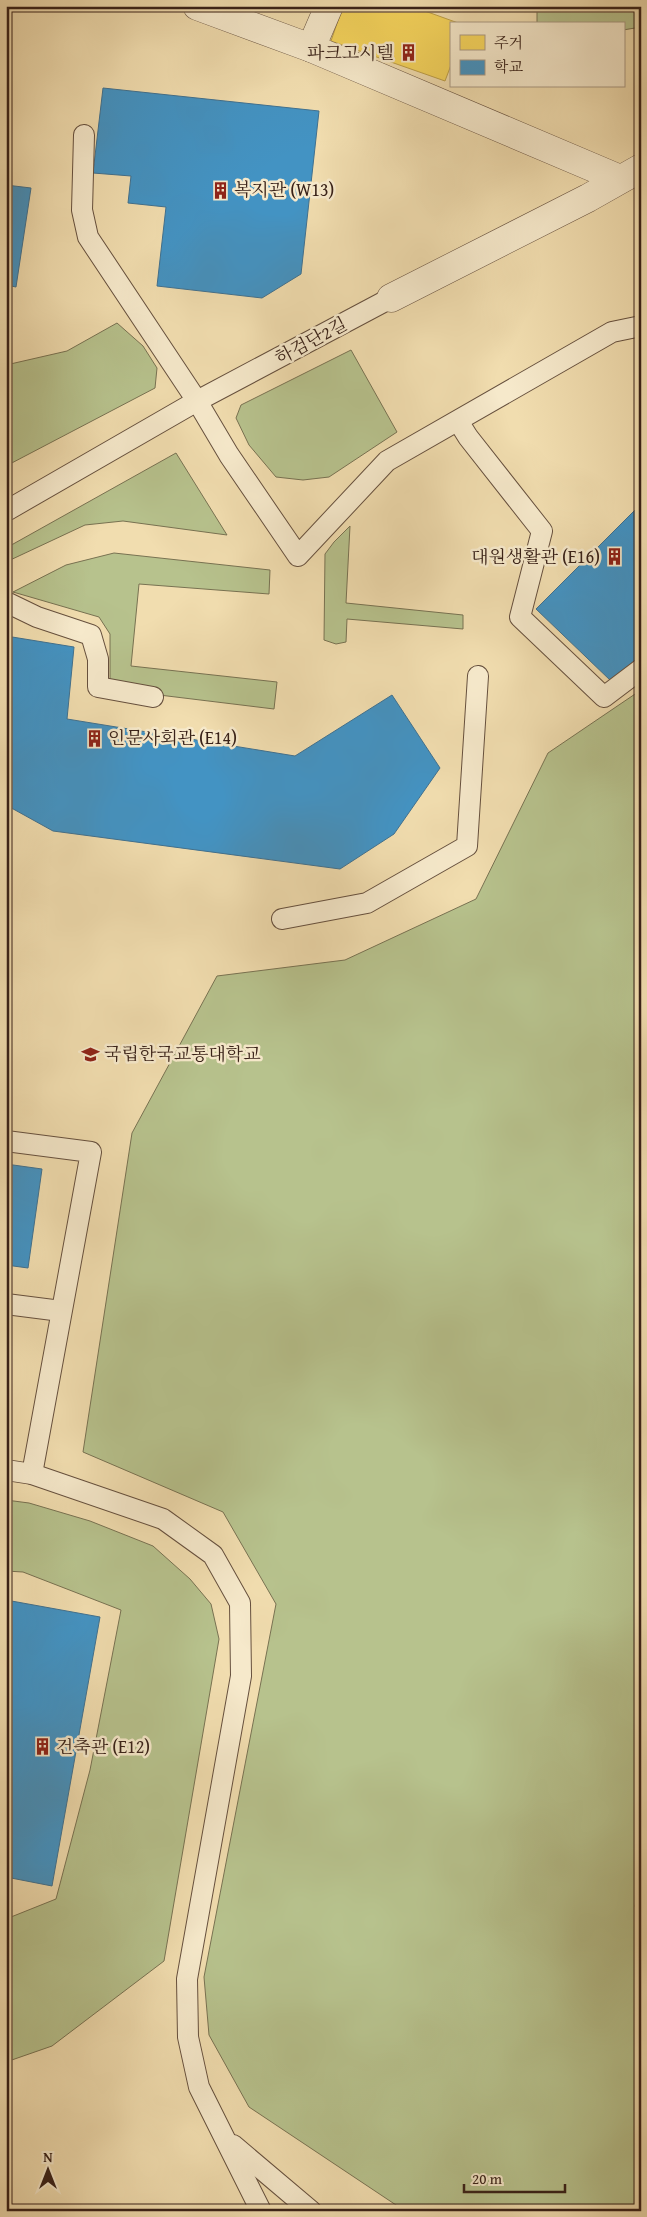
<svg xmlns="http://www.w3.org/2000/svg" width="647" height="2217" viewBox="0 0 647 2217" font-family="'Gentium Book Plus','Noto Serif KR',serif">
	<rect width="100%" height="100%" fill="#f1ddaf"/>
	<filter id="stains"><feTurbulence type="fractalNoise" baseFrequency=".004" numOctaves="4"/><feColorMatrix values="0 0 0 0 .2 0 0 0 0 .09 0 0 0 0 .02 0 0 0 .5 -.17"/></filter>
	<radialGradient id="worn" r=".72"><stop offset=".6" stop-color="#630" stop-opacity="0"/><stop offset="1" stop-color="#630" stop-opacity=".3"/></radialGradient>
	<!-- green -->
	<g fill="#b7c28d" stroke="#787252">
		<polygon points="537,6 641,6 641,27 623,30 623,24 537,24"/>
		<polygon points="117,323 143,346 157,368 155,388 6,466 6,365 67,351"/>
		<polygon points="351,350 397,432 329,477 303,480 276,477 249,445 236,418 241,405"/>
		<polygon points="176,453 227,535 123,521 85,525 6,562 6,548"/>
		<polygon points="350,526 346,603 463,615 463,629 347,619 346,642 336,644 324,640 325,554 334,542"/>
		<polygon points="114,553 270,570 269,594 139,584 131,666 277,682 274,709 110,689 110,634 99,617 13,592 66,565"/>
		<polygon points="641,690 641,1884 635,1906 641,1920 641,2211 405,2211 249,2107 209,2035 204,1977 276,1604 223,1512 83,1452 132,1133 217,976 345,960 476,899 548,753"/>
		<polygon points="6,1500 29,1503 90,1521 153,1546 190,1579 211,1604 219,1639 164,1961 52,2046 6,2062 6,1919 56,1899 90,1770 121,1610 23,1572 6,1571"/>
	</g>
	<!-- homes -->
	<polygon fill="#f6d55c" stroke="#bd9f48" points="343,6 411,6 461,24 451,24 451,65 445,81 331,41"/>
	<!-- schools -->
	<g fill="#4393c3" stroke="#407190">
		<polygon points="103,88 319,111 301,274 262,298 157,286 166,207 128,203 131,176 93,173"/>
		<polygon points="6,185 31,188 16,287 6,285"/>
		<polygon points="641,504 641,655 611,681 536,609"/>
		<polygon points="6,636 74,647 67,719 295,756 392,695 440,768 394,834 340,869 53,831 6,805"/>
		<polygon points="6,1164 42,1169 28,1268 6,1265"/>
		<polygon points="6,1600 100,1617 52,1886 6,1877"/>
	</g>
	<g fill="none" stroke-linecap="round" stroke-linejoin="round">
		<defs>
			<g id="service">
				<polyline points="84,135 82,210 88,237 197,401 229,455 298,556 387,461 612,332 641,326"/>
				<polyline points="458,421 468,437 542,531 520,617 604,697 641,669"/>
				<polyline points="6,511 197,401 391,298"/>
				<polyline points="6,602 37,617 91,635 98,659 98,687 153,697"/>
				<polyline points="282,919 367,903 467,846 478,676"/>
				<polyline points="6,1141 91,1152 32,1474"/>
				<polyline points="6,1304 61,1311"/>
				<polyline points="6,1470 32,1474 163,1519 213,1555 240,1603 241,1676 187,1979 188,2037 199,2087 261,2211"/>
				<polyline points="233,2145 311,2211"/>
			</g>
			<g id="minor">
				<polyline points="197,6 311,48 620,179"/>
				<polyline points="311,48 329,6"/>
				<polyline points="391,298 588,198 641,168"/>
			</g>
		</defs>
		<!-- service casing -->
		<use href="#service" stroke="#66503e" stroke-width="22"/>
		<!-- minor casing -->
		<use href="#minor" stroke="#66503e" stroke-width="29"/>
		<!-- service -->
		<use href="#service" stroke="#f6e9cb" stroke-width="20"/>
		<!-- minor -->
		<use href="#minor" stroke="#f6e9cb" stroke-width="28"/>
	</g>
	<!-- icons -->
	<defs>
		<symbol id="building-bare" viewBox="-9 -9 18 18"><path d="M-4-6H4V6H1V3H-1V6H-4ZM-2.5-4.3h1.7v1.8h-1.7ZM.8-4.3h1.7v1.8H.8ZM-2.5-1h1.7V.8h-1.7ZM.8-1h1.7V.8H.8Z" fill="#8f2418" stroke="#f6e9cb" stroke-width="2.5" paint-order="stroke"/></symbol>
		<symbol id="university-bare" viewBox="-9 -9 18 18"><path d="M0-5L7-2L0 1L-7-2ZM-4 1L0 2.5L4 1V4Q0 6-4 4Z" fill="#8f2418" stroke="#f6e9cb" stroke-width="2.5" paint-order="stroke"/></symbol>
	</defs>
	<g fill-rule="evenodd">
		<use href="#building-bare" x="396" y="40" width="25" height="25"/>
		<use href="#building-bare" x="208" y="178" width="25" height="25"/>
		<use href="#building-bare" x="602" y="544" width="25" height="25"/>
		<use href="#building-bare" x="82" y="726" width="25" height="25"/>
		<use href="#university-bare" x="78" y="1042" width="25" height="25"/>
		<use href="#building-bare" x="30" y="1734" width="25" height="25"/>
	</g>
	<g text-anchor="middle" stroke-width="5" stroke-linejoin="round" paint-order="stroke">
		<!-- poi labels -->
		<g font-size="18" fill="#382118" stroke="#f6e9cb" text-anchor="start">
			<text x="394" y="59" text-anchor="end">파크고시텔</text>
			<text x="234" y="196">복지관 (W13)</text>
			<text x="600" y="563" text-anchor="end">대원생활관 (E16)</text>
			<text x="108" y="744">인문사회관 (E14)</text>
			<text x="104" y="1060">국립한국교통대학교</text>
			<text x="56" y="1753">건축관 (E12)</text>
		</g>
		<!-- street labels -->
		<g font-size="18" fill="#382118" stroke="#f6e9cb">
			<text transform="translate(311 341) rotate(-28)" y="6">하검단2길</text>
		</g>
	</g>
	<!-- margin -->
	<rect width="647" height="2217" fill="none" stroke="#f1ddaf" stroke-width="25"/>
	<rect x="8" y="8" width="632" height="2202" fill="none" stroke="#382118" stroke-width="2.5"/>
	<rect x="12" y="12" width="622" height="2192" fill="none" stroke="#382118"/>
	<!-- legend -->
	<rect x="450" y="22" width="175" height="65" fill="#f6e9cb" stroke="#aa9983"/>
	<rect x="460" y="35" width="25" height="15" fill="#f6d55c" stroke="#aa9983"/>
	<text x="494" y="48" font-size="15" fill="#382118">주거</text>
	<rect x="460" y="60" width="25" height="15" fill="#4393c3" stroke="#aa9983"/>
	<text x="494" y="72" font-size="15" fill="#382118">학교</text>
	<!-- north arrow -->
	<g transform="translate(48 2170)" stroke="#f6e9cb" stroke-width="4" paint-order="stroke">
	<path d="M0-4L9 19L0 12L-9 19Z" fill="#382118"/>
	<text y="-8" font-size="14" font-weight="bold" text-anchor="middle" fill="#382118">N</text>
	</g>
	<!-- scale -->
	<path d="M464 2184v8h101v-8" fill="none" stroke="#382118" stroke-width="2.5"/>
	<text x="472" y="2184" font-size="15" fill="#382118" stroke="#f6e9cb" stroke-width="4" paint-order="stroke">20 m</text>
	<rect width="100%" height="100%" filter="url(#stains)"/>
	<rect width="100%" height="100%" fill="url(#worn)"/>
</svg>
